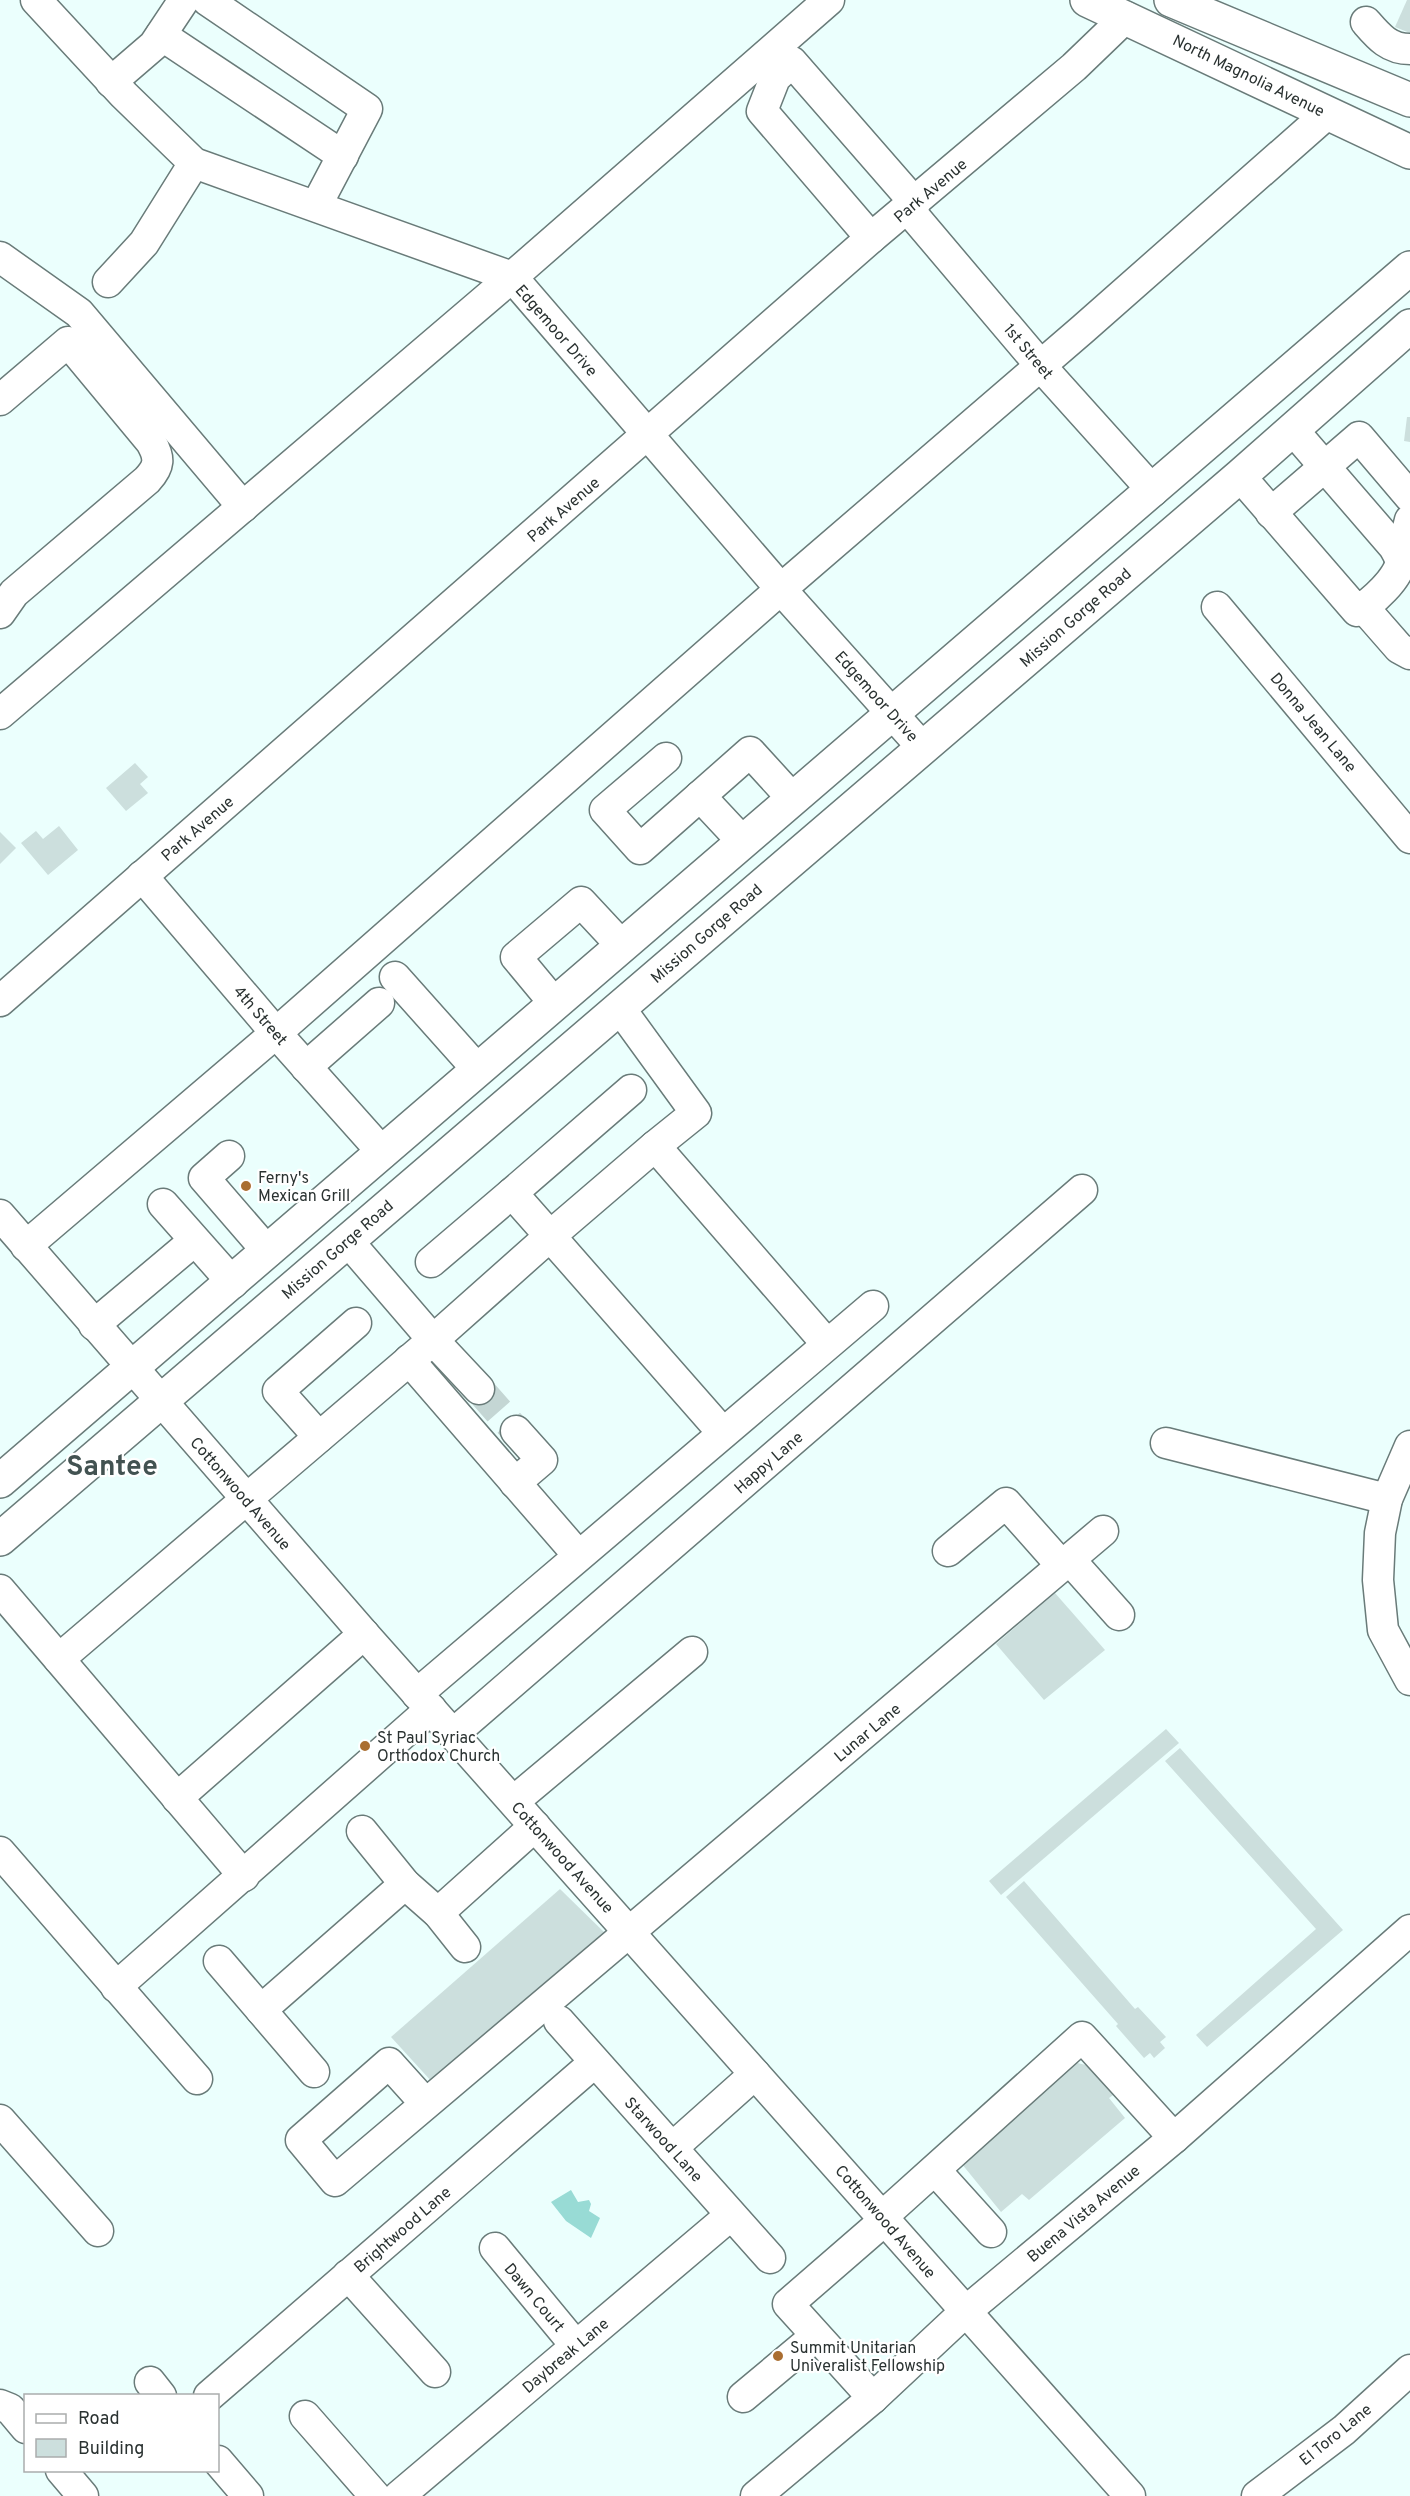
<svg xmlns="http://www.w3.org/2000/svg" width="1410" height="2496" viewBox="0 0 1410 2496" font-family="Overpass,sans-serif">
	<rect width="100%" height="100%" fill="#ebfffd"/>
	<!-- water -->
	<polygon fill="#98dbd5" points="571,2190 578,2202 589,2200 591,2204 589,2211 600,2218 591,2238 566,2221 551,2202"/>
	<!-- building -->
	<g fill="#ccdfdd">
		<polygon points="1407,0 1410,0 1410,33 1395,27"/>
		<polygon points="1407,417 1410,417 1410,442 1404,441"/>
		<polygon points="135,763 148,777 140,784 148,793 126,811 106,788"/>
		<polygon points="59,826 78,850 48,875 21,843 36,831 43,839"/>
		<polygon points="0,832 16,848 0,864"/>
		<polygon points="1055,1593 1105,1650 1044,1700 996,1644"/>
		<polygon points="1166,1729 1179,1743 1001,1895 989,1881"/>
		<polygon points="1180,1748 1343,1930 1207,2047 1196,2035 1316,1929 1165,1761"/>
		<polygon points="1024,1881 1135,2009 1138,2007 1166,2037 1160,2042 1165,2048 1154,2058 1150,2053 1144,2058 1116,2026 1118,2024 1006,1897"/>
		<polygon points="560,1889 607,1935 432,2082 391,2037"/>
		<polygon points="1069,2061 1090,2066 1116,2093 1109,2098 1125,2118 1029,2200 1022,2194 1001,2212 957,2158"/>
	</g>
	<g fill="none" stroke-linecap="round" stroke-linejoin="round">
		<!-- minor-tunnel -->
		<polyline stroke="#c4d6d4" stroke-width="30" stroke-dasharray="30 15" stroke-linecap="butt" points="479,1389 516,1431"/>
		<defs>
			<g id="minor">
				<polyline points="36,0 124,95 194,163 512,277 786,595 922,747"/>
				<polyline points="207,0 367,109 316,206"/>
				<path d="M1366,22C1379,37 1389,49 1410,49"/>
				<polyline points="161,35 343,156"/>
				<polyline points="111,82 154,45 184,0"/>
				<polyline points="908,209 1046,372 1153,491"/>
				<polyline points="871,238 762,111 775,78 792,62 915,203"/>
				<polyline points="0,257 79,313 243,507"/>
				<polyline points="108,282 144,243 194,163"/>
				<path d="M0,400L68,342L151,442C160,458 160,466 147,480L14,593L0,613"/>
				<path d="M1240,476L1357,611C1370,604 1401,577 1400,561C1400,557 1396,551 1394,547L1293,430"/>
				<polyline points="1271,513 1359,437 1410,497"/>
				<polyline points="1400,560 1410,520"/>
				<polyline points="1217,607 1410,838"/>
				<polyline points="1364,608 1399,648 1410,654"/>
				<polyline points="0,714 512,277 829,0"/>
				<polyline points="666,758 605,810 640,849 750,752 792,798"/>
				<polyline points="700,796 743,842"/>
				<polyline points="142,876 276,1033 383,1153"/>
				<polyline points="395,977 478,1070"/>
				<polyline points="0,1001 871,238 1074,67 1126,17"/>
				<polyline points="555,1004 516,957 581,902 622,946"/>
				<polyline points="619,1007 696,1113 655,1146"/>
				<polyline points="306,1067 379,1003"/>
				<polyline points="631,1090 512,1193 550,1236 655,1146 827,1344"/>
				<polyline points="229,1156 204,1178 268,1252"/>
				<polyline points="163,1204 233,1283"/>
				<polyline points="0,1215 364,1634 1130,2496"/>
				<polyline points="26,1246 276,1033 781,589 1083,329 1328,113"/>
				<polyline points="431,1262 512,1193"/>
				<polyline points="94,1325 194,1241"/>
				<polyline points="409,1360 578,1555"/>
				<polyline points="479,1389 433,1340 550,1236 723,1433"/>
				<polyline points="319,1437 278,1391 356,1323"/>
				<polyline points="1166,1443 1387,1499"/>
				<polyline points="1410,1446 1387,1499 1380,1533 1378,1580 1383,1630 1410,1680"/>
				<polyline points="515,1483 542,1460 516,1431"/>
				<polyline points="948,1551 1006,1503 1062,1566"/>
				<polyline points="1070,1560 1119,1615"/>
				<polyline points="0,1590 244,1876"/>
				<polyline points="59,1659 433,1340 347,1240"/>
				<polyline points="417,1694 873,1306"/>
				<polyline points="453,1734 1082,1190"/>
				<polyline points="177,1798 364,1634"/>
				<polyline points="514,1801 692,1652"/>
				<polyline points="362,1831 405,1884 438,1913 465,1947"/>
				<polyline points="0,1852 197,2079"/>
				<polyline points="438,1913 535,1826"/>
				<polyline points="219,1961 314,2072"/>
				<polyline points="116,1987 431,1709"/>
				<polyline points="261,2010 405,1884"/>
				<polyline points="559,2021 770,2258"/>
				<polyline points="425,2103 389,2063 301,2140 335,2181 1103,1531"/>
				<polyline points="0,2120 98,2231"/>
				<polyline points="672,2148 755,2074"/>
				<polyline points="935,2170 991,2232"/>
				<polyline points="883,2216 1082,2037 1174,2138"/>
				<polyline points="495,2248 576,2346"/>
				<polyline points="348,2275 435,2372"/>
				<polyline points="150,2382 161,2396"/>
				<polyline points="209,2396 595,2062"/>
				<polyline points="743,2397 816,2336"/>
				<polyline points="873,2398 788,2304 886,2219"/>
				<polyline points="0,2405 10,2409 26,2428"/>
				<polyline points="305,2416 375,2496"/>
				<polyline points="218,2461 248,2496"/>
				<polyline points="61,2470 83,2496"/>
				<polyline points="399,2496 731,2215"/>
				<polyline points="756,2496 873,2398 965,2312 1174,2138 1410,1930"/>
				<polyline points="1257,2496 1344,2430 1410,2370"/>
			</g>
			<g id="major">
				<polyline points="1087,0 1410,152"/>
				<polyline points="1171,0 1410,100"/>
				<polyline points="0,1481 1410,268"/>
				<polyline points="0,1539 1240,476 1410,326"/>
			</g>
		</defs>
		<!-- minor casing -->
		<use href="#minor" stroke="#697b79" stroke-width="33"/>
		<!-- major casing -->
		<use href="#major" stroke="#697b79" stroke-width="36"/>
		<!-- minor -->
		<use href="#minor" stroke="#fff" stroke-width="30"/>
		<!-- major -->
		<use href="#major" stroke="#fff" stroke-width="33"/>
	</g>
	<!-- markers -->
	<g fill="#aa6e31" stroke="#fff" stroke-width="2">
		<circle cx="246" cy="1186" r="6"/>
		<circle cx="365" cy="1746" r="6"/>
		<circle cx="778" cy="2356" r="6"/>
	</g>
	<g text-anchor="middle" stroke-width="4.5" stroke-linejoin="round" paint-order="stroke">
		<!-- street labels -->
		<g font-size="16" fill="#2a3231" stroke="#fff">
			<text transform="translate(1249 75) rotate(26)" y="6">North Magnolia Avenue</text>
			<text transform="translate(930 190) rotate(-40)" y="6">Park Avenue</text>
			<text transform="translate(557 330) rotate(49)" y="6">Edgemoor Drive</text>
			<text transform="translate(1029 351) rotate(50)" y="6">1st Street</text>
			<text transform="translate(563 509) rotate(-41)" y="6">Park Avenue</text>
			<text transform="translate(1075 617) rotate(-41)" y="6">Mission Gorge Road</text>
			<text transform="translate(877 696) rotate(48)" y="6">Edgemoor Drive</text>
			<text transform="translate(1314 722) rotate(50)" y="6">Donna Jean Lane</text>
			<text transform="translate(197 828) rotate(-41)" y="6">Park Avenue</text>
			<text transform="translate(706 933) rotate(-41)" y="6">Mission Gorge Road</text>
			<text transform="translate(261 1015) rotate(49)" y="6">4th Street</text>
			<text transform="translate(337 1249) rotate(-41)" y="6">Mission Gorge Road</text>
			<text transform="translate(768 1462) rotate(-41)" y="6">Happy Lane</text>
			<text transform="translate(241 1493) rotate(49)" y="6">Cottonwood Avenue</text>
			<text transform="translate(867 1732) rotate(-40)" y="6">Lunar Lane</text>
			<text transform="translate(563 1857) rotate(48)" y="6">Cottonwood Avenue</text>
			<text transform="translate(664 2139) rotate(48)" y="6">Starwood Lane</text>
			<text transform="translate(1083 2213) rotate(-40)" y="6">Buena Vista Avenue</text>
			<text transform="translate(886 2221) rotate(49)" y="6">Cottonwood Avenue</text>
			<text transform="translate(402 2229) rotate(-41)" y="6">Brightwood Lane</text>
			<text transform="translate(535 2297) rotate(50)" y="6">Dawn Court</text>
			<text transform="translate(565 2355) rotate(-40)" y="6">Daybreak Lane</text>
			<text transform="translate(1335 2434) rotate(-39)" y="6">El Toro Lane</text>
		</g>
		<!-- poi labels -->
		<g font-size="16" fill="#2a3231" stroke="#fff" text-anchor="start">
			<text x="258" y="1183">Ferny's<tspan x="258" dy="18">Mexican Grill</tspan></text>
			<text x="377" y="1743">St Paul Syriac<tspan x="377" dy="18">Orthodox Church</tspan></text>
			<text x="790" y="2353">Summit Unitarian<tspan x="790" dy="18">Univeralist Fellowship</tspan></text>
		</g>
		<!-- town labels -->
		<g font-size="28" font-weight="bold" fill="#425251" stroke="#fff">
			<text x="112" y="1475">Santee</text>
		</g>
	</g>
	<!-- legend -->
	<rect x="24" y="2394" width="195" height="78" fill="#ffffff" stroke="#aaadad" stroke-width="1.5"/>
	<rect x="36" y="2414" width="30" height="9" fill="#ffffff" stroke="#aaadad" stroke-width="1.5"/>
	<text x="78" y="2424" font-size="18" fill="#2a3231">Road</text>
	<rect x="36" y="2439" width="30" height="18" fill="#ccdfdd" stroke="#aaadad" stroke-width="1.5"/>
	<text x="78" y="2454" font-size="18" fill="#2a3231">Building</text>
</svg>
